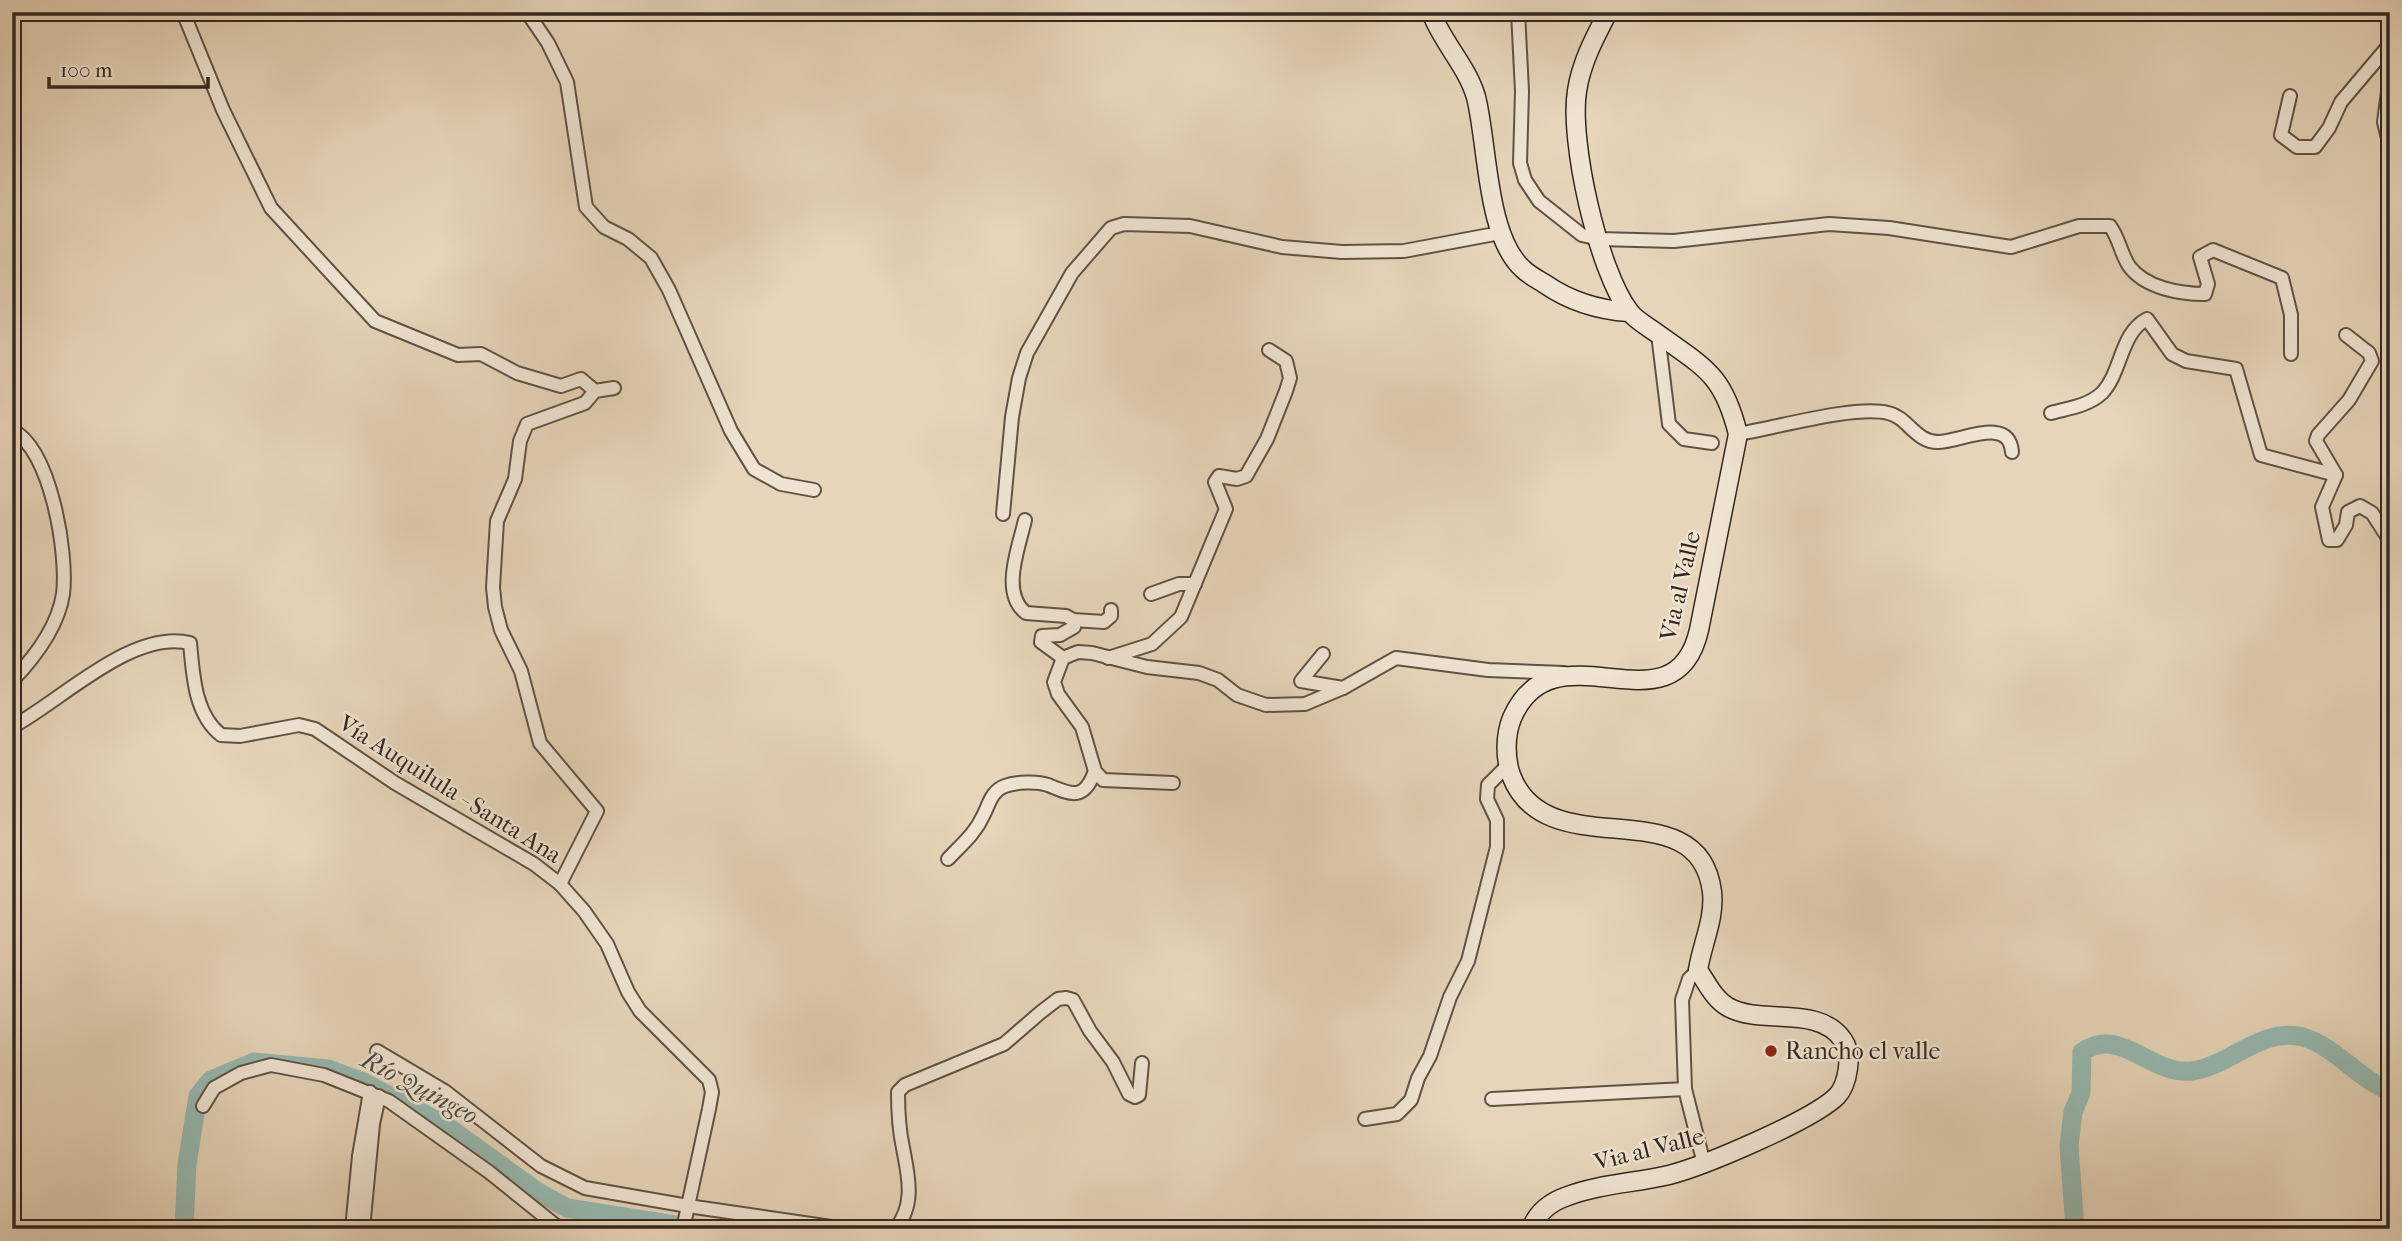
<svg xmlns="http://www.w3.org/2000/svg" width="2402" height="1241" viewBox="0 0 2402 1241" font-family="'IM FELL French Canon',serif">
	<rect width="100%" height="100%" fill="#e6d5b9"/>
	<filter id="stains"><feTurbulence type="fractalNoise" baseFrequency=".00286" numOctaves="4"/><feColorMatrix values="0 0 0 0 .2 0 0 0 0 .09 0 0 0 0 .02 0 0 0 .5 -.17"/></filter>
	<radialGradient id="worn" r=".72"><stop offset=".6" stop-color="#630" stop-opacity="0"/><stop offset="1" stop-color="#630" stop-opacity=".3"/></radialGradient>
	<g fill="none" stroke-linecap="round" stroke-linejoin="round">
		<!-- river -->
		<g stroke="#96b9b0" stroke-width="19">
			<polyline points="184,1229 187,1164 198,1096 211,1080 254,1062 328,1069 365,1083 445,1125 538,1192 567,1208 701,1229"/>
			<path d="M2075,1229L2069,1146L2073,1112L2081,1093L2082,1052C2122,1025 2150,1076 2192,1071C2230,1066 2262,1026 2303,1037C2336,1047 2358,1079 2390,1091"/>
		</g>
		<defs>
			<g id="street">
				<polyline points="183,12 223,110 271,208 375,321 458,355 481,354 517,373 561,386 581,379 595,391"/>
				<polyline points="527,12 548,43 567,82 586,207 604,227 628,239 651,258 669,290 731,431 754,469 781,484 814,490"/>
				<path d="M1518,12L1522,91L1520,163L1525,180L1539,201L1582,235L1599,239L1674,241L1829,224L1889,228L2011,247L2079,226H2110C2119,238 2121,254 2129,266C2145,288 2180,294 2205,294L2208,284L2200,257L2213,250L2282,278L2291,315V354"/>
				<polyline points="2390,76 2384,122 2390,147"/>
				<polyline points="2290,96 2281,135 2297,147 2315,147 2329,128 2341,102 2390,44"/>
				<polyline points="1658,334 1669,424 1684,439 1712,443"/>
				<polyline points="2346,335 2369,353 2372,361 2349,400 2318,435 2316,441 2336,475 2322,507 2329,540 2337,540 2346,525 2348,512 2360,506 2372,513 2390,541"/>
				<path d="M2051,413C2069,408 2088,406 2102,393C2122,372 2120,333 2147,319L2172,354L2186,361L2236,369L2261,455L2336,475"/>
				<path d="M12,430C51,449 68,554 63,594C58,627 35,657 12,681"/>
				<path d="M1738,434C1775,428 1854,405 1888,413C1908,417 1915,442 1938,442C1960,442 2009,415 2012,452"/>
				<polyline points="1003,514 1012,417 1019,378 1027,353 1072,273 1111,228 1124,224 1190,226 1282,247 1342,252 1404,251 1500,233"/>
				<path d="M1025,520C1019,547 1000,593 1026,613L1066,616L1073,620L1074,627L1060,635L1042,636L1041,642L1063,658"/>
				<polyline points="1151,594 1179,584 1195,584"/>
				<polyline points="1073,620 1104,622 1111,616 1111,610"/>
				<polyline points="1323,654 1301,681 1343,688"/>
				<polyline points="1108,658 1152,644 1181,617 1226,509 1215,482 1219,476 1237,479 1246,476 1267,439 1286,391 1290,378 1286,361 1269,350"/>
				<path d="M12,727C61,701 132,629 190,643C193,673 194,714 221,735L240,736L299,725L315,729L395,783L534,864L560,884L584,911L607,944L628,992L640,1011L709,1080L712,1092L709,1109L683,1229"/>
				<polyline points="1173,783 1103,780 1095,771 1082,727 1058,694 1054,682 1063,658 1078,652 1092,653 1147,667 1199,673 1218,680 1237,695 1266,705 1305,704 1343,688 1396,658 1488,670 1564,673"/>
				<path d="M948,859C961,845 975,834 983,816C989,805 991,791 1005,786C1016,782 1037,781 1048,785C1072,795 1084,801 1095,771"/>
				<polyline points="560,884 597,811 540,743 521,671 501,630 495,607 493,587 497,521 515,479 520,441 527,424 585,403 595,391 614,388"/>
				<polyline points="377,1051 446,1092 541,1166 585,1188 688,1206 845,1229"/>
				<polyline points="1685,1089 1704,1164"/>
				<polyline points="1492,1099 1685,1089 1682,1000 1689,979 1698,970"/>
				<polyline points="203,1106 214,1088 241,1073 271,1065 324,1075 389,1101 489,1172 560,1229"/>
				<polyline points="1365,1119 1397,1114 1411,1100 1418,1078 1430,1056 1450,997 1468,961 1497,847 1497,820 1487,799 1488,785 1508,765"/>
				<polyline points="352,1229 359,1156 370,1092"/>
				<polyline points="363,1229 373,1124 379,1096"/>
				<path d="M895,1229C916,1205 908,1175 903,1148C899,1130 898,1110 898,1092L905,1085L1004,1044L1041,1012L1058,999L1066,998L1073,1000L1090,1031L1113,1062L1129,1094L1135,1097L1139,1095L1142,1063"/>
			</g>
			<g id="secondary">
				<path d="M1431,12C1442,42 1467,66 1476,97C1488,145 1486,236 1523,269C1529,275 1537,279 1545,284C1571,302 1598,310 1629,312"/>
				<path d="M1531,1229C1537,1213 1549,1203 1565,1197C1598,1184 1635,1183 1669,1175C1704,1166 1813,1120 1837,1096C1848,1084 1853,1054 1843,1040C1818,1004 1762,1026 1728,1007C1714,999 1707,983 1698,970C1702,944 1715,919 1712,892C1699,785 1546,870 1511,775C1505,758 1505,735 1512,718C1554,620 1674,739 1699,630L1738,434C1723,374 1705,368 1658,334C1649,327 1635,320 1629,311C1598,270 1569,141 1577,91C1581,63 1595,37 1608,12"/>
			</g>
		</defs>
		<!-- street casing -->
		<use href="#street" stroke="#615246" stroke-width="16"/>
		<!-- secondary casing -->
		<use href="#secondary" stroke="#352720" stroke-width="21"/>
		<!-- street -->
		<use href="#street" stroke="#efe4d2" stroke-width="12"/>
		<!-- secondary -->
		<use href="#secondary" stroke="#efe4d2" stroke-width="18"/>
	</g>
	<!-- markers -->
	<circle fill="#8f2418" stroke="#efe4d2" stroke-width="2.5" cx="1771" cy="1051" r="7"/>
	<g text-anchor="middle" stroke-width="5" stroke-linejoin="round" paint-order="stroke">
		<!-- street labels -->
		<g font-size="24" fill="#352720" stroke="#efe4d2">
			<text transform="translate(1680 586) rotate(-77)" y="8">Via al Valle</text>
			<text transform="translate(450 789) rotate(32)" y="8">Vía Auquilula - Santa Ana</text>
			<text transform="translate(1649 1149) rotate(-14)" y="8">Via al Valle</text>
		</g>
		<!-- poi labels -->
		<g font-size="24" fill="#352720" stroke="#efe4d2" text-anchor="start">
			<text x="1785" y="1059">Rancho el valle</text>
		</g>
		<!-- water labels -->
		<g font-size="26" font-style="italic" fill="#4d4c44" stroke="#efe4d2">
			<text transform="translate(420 1087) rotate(28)" y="9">Río Quingeo</text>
		</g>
	</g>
	<!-- margin -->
	<rect width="2402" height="1241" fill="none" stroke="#e6d5b9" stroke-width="42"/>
	<rect x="14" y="14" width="2374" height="1213" fill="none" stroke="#352720" stroke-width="3.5"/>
	<rect x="21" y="21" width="2360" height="1199" fill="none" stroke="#352720" stroke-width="2"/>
	<!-- scale -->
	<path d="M49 77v10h159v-10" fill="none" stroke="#352720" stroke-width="3.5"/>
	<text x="60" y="77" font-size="21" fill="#352720" stroke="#efe4d2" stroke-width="5" paint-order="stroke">100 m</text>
	<rect width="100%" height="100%" filter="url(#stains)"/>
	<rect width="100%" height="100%" fill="url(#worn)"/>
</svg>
